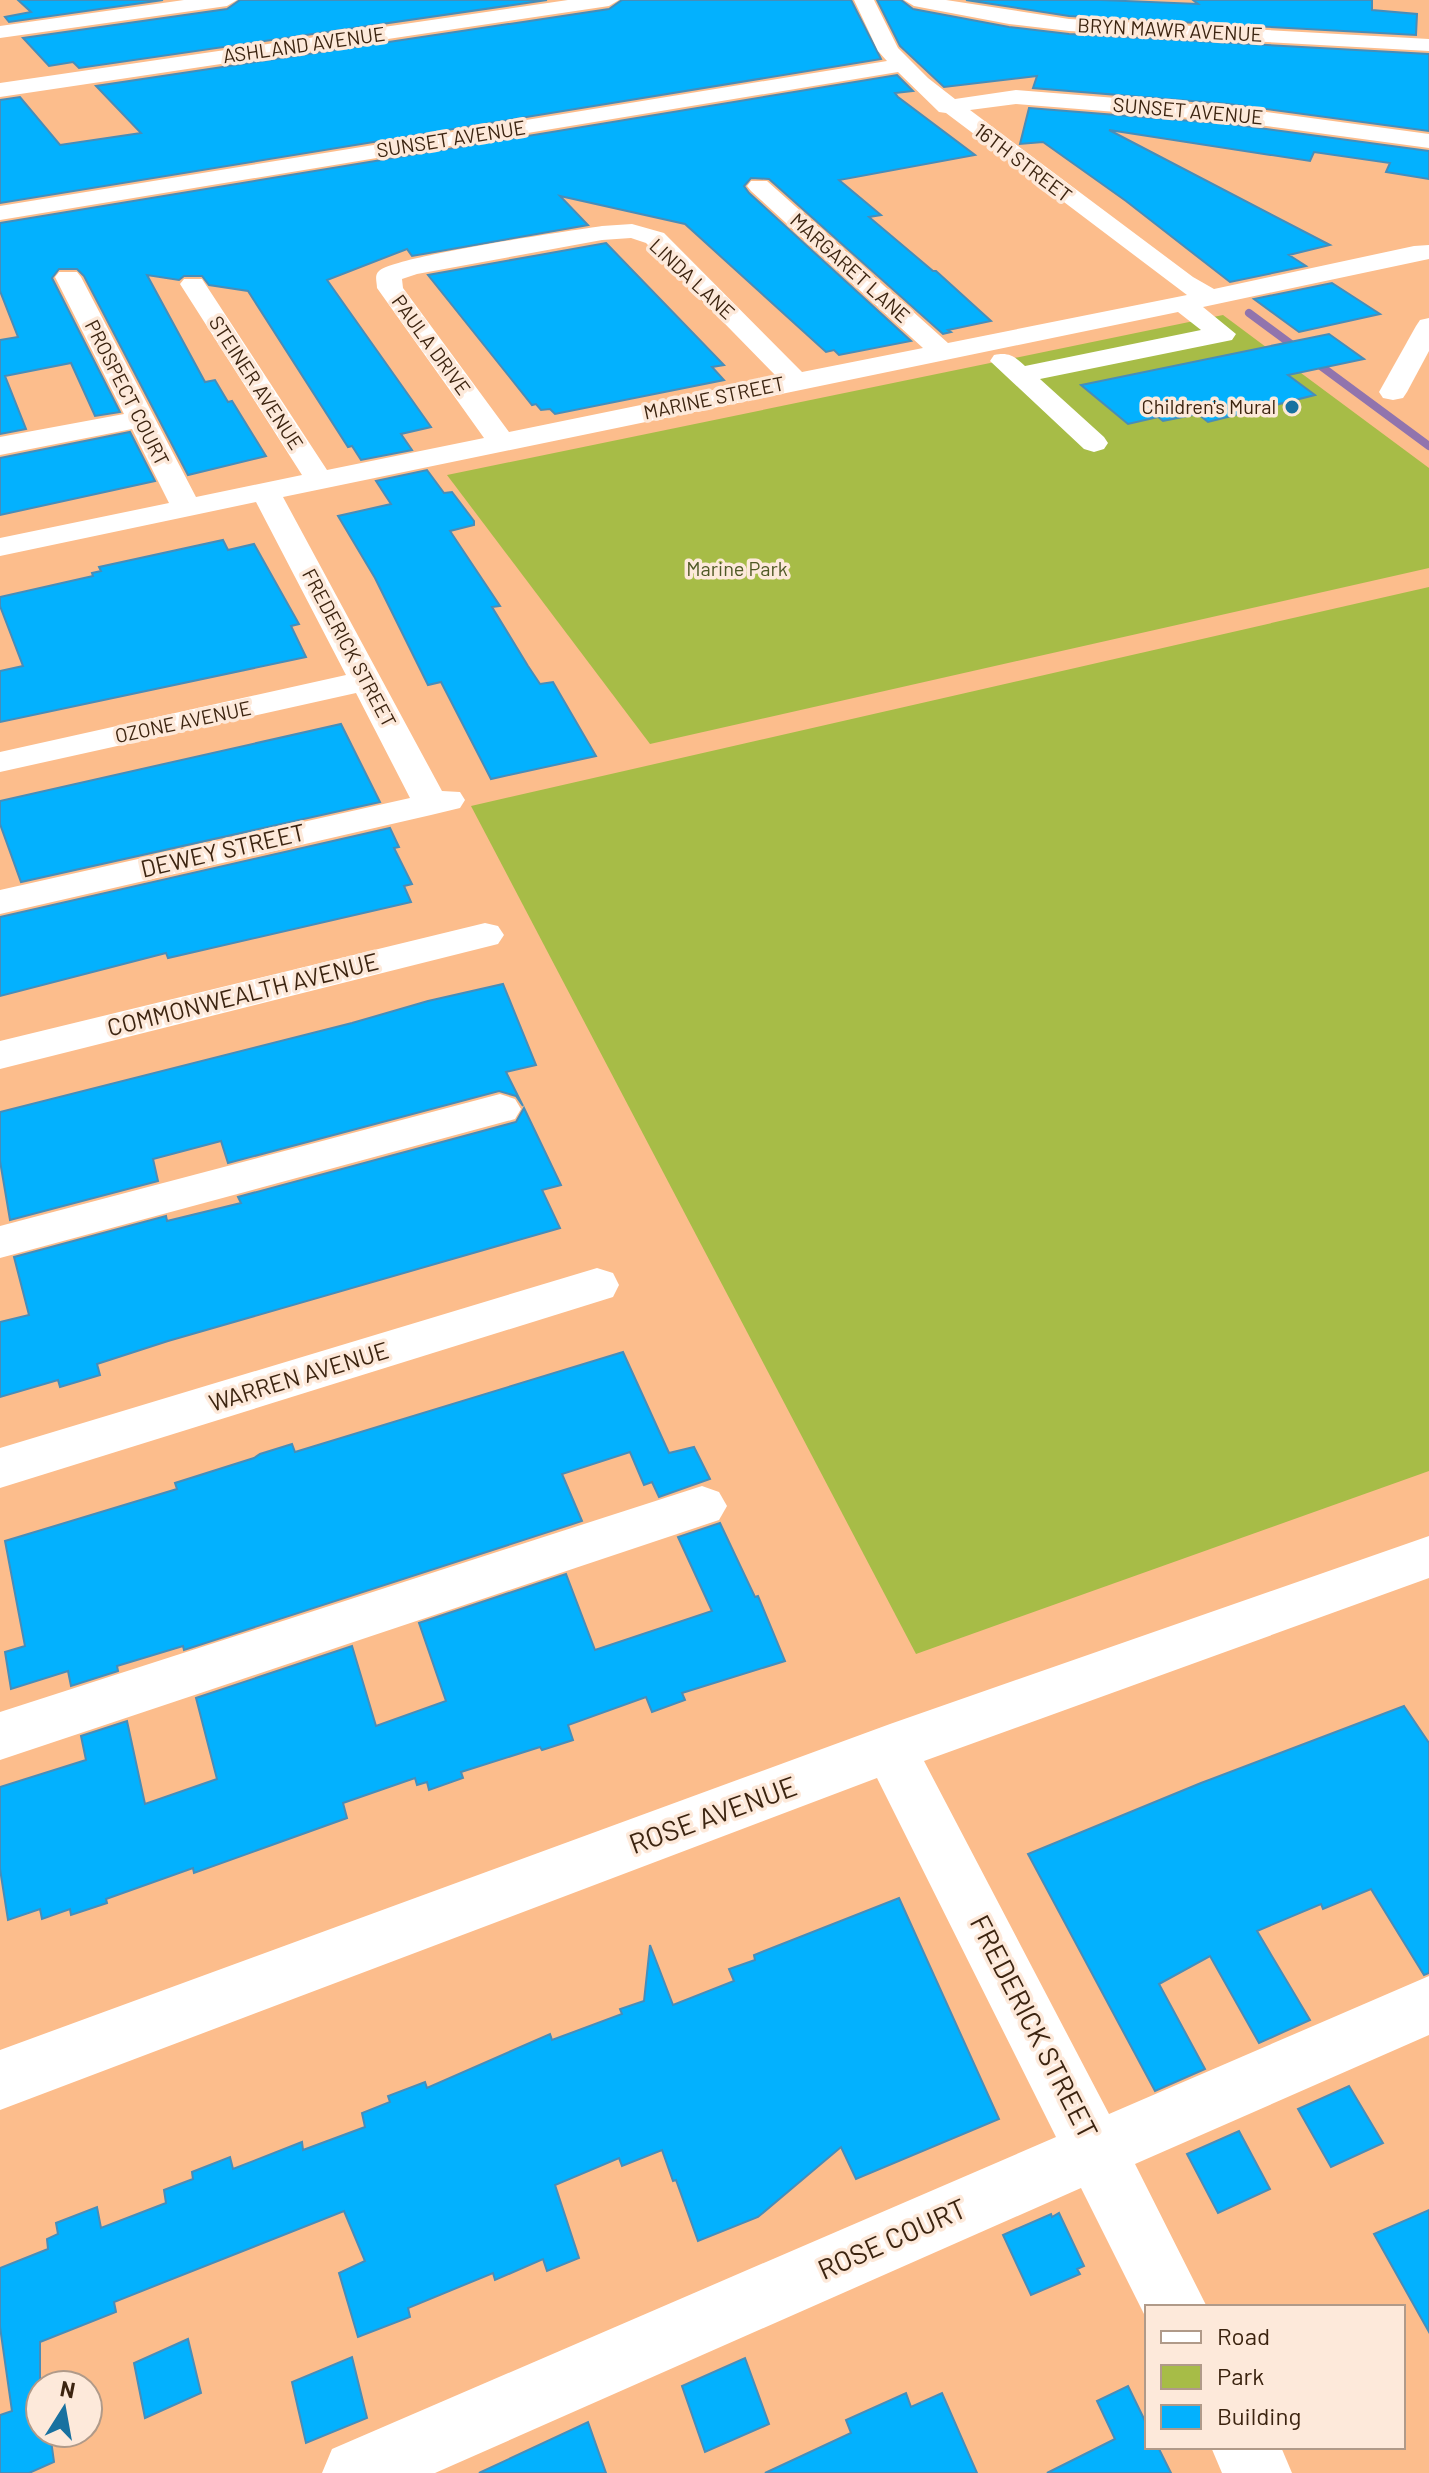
<svg xmlns="http://www.w3.org/2000/svg" width="1429" height="2473" viewBox="0 0 1429 2473" font-family="Barlow,sans-serif">
	<rect width="100%" height="100%" fill="#fcbd8c"/>
	<!-- green -->
	<g fill="#a7bc47">
		<polygon points="1223,315 1429,468 1429,568 650,744 447,475"/>
		<polygon points="1429,587 1429,1471 916,1654 471,806"/>
	</g>
	<g fill="none" stroke-linecap="round" stroke-linejoin="round">
		<!-- stream -->
		<polyline stroke="#9174ad" stroke-width="8" points="1249,313 1429,446"/>
	</g>
	<!-- building -->
	<g fill="#03b1fe" stroke="#478db9" stroke-width="2">
		<polygon points="18,0 163,0 9,22 5,17 31,12"/>
		<polygon points="240,0 547,0 79,68 73,62 49,66 23,38 227,9"/>
		<polygon points="622,0 851,0 881,59 0,203 0,100 20,97 60,145 141,133 96,86 609,9"/>
		<polygon points="877,0 901,0 913,9 1009,27 1069,34 1429,54 1429,131 1229,104 1033,88 1037,76 944,87 900,46"/>
		<polygon points="966,0 1101,0 1198,4 1193,0 1372,0 1372,10 1417,14 1416,35 1069,16"/>
		<polygon points="897,75 913,91 895,93 898,97 975,155 839,180 881,215 869,217 933,271 936,271 991,321 948,330 951,332 943,334 769,179 751,178 744,186 749,193 911,341 839,355 834,350 826,352 685,224 560,196 588,225 412,256 407,249 327,280 431,427 401,434 412,450 361,460 352,446 348,447 248,291 209,285 202,276 184,276 179,280 147,275 205,382 215,380 228,402 232,401 266,456 188,475 84,276 77,269 59,269 52,278 120,412 95,416 71,363 5,376 26,429 0,434 0,340 18,337 0,291 0,223"/>
		<polygon points="1029,108 1229,124 1429,151 1429,179 1386,172 1390,163 1314,152 1310,161 1109,130 1330,245 1289,255 1306,266 1230,282 1126,201 1043,142 1020,144"/>
		<polygon points="606,243 724,365 712,367 724,380 555,414 550,409 541,410 536,404 532,405 428,275"/>
		<polygon points="1332,283 1380,314 1299,332 1254,299"/>
		<polygon points="1329,334 1364,359 1288,375 1315,395 1208,422 1198,414 1163,421 1158,417 1128,424 1081,385"/>
		<polygon points="130,432 155,481 0,515 0,458"/>
		<polygon points="427,470 444,493 452,492 474,521 474,525 450,531 500,606 492,607 528,666 540,684 553,682 596,756 491,779 441,682 428,685 375,578 338,516 391,504 376,481"/>
		<polygon points="223,540 228,550 254,544 299,624 291,626 306,657 0,722 0,671 23,666 0,606 0,597 93,576 92,573 101,571 99,567"/>
		<polygon points="341,724 380,802 21,882 0,824 0,801"/>
		<polygon points="390,828 399,847 394,848 412,884 404,886 411,902 168,958 166,953 0,996 0,917"/>
		<polygon points="503,984 536,1065 506,1072 523,1106 516,1096 499,1091 228,1163 221,1141 153,1159 158,1181 10,1220 0,1161 0,1112 352,1023 428,1001"/>
		<polygon points="524,1108 561,1185 542,1190 560,1228 168,1341 97,1364 100,1375 60,1387 58,1380 0,1397 0,1322 29,1315 14,1257 166,1216 167,1221 241,1203 238,1197 516,1122"/>
		<polygon points="623,1352 669,1453 694,1447 710,1479 659,1497 652,1482 644,1485 630,1452 562,1474 582,1521 184,1650 183,1646 117,1666 118,1671 71,1686 68,1671 11,1689 5,1652 25,1646 5,1541 177,1489 175,1483 254,1458 260,1454 292,1444 295,1452"/>
		<polygon points="720,1523 755,1597 758,1596 785,1661 682,1693 685,1700 652,1712 646,1697 568,1725 573,1740 542,1750 540,1747 461,1772 463,1778 429,1790 427,1782 417,1785 415,1778 343,1803 347,1818 194,1873 193,1868 106,1899 107,1903 71,1915 70,1909 42,1919 40,1909 8,1920 0,1869 0,1787 86,1760 81,1736 127,1721 145,1804 217,1779 196,1698 352,1646 376,1726 446,1701 419,1623 566,1574 595,1650 712,1611 678,1537"/>
		<polygon points="1404,1706 1429,1743 1429,1973 1424,1975 1371,1889 1323,1909 1321,1904 1257,1931 1310,2020 1259,2043 1210,1956 1159,1984 1205,2069 1155,2091 1028,1854 1201,1783"/>
		<polygon points="899,1898 999,2119 856,2179 841,2147 758,2217 698,2241 676,2180 673,2181 662,2150 622,2166 619,2158 555,2185 579,2258 547,2271 543,2259 495,2280 493,2273 408,2308 410,2317 358,2337 339,2273 365,2261 344,2211 114,2302 116,2312 40,2342 40,2433 50,2433 54,2462 29,2473 0,2473 0,2415 12,2411 0,2327 0,2268 48,2249 47,2239 58,2234 56,2223 97,2207 101,2228 166,2203 164,2190 193,2179 192,2172 230,2157 233,2169 302,2142 303,2150 365,2127 362,2113 390,2102 388,2096 425,2082 427,2088 550,2034 552,2040 622,2014 620,2009 644,2001 650,1945 673,2005 734,1981 729,1969 755,1960 754,1955"/>
		<polygon points="1349,2086 1383,2143 1331,2167 1298,2109"/>
		<polygon points="1239,2131 1270,2189 1218,2213 1187,2154"/>
		<polygon points="1429,2210 1429,2332 1374,2234"/>
		<polygon points="1059,2213 1084,2266 1077,2269 1080,2274 1031,2295 1003,2235 1051,2214 1052,2217"/>
		<polygon points="188,2339 201,2393 145,2418 134,2363"/>
		<polygon points="352,2357 367,2418 306,2443 292,2382"/>
		<polygon points="745,2358 769,2424 705,2452 682,2386"/>
		<polygon points="1128,2386 1147,2425 1147,2447 1158,2447 1171,2473 1047,2473 1115,2439 1097,2401"/>
		<polygon points="906,2393 911,2407 942,2393 977,2473 765,2473 851,2433 846,2420"/>
		<polygon points="588,2422 606,2473 479,2473"/>
	</g>
	<g fill="none" stroke-linecap="round" stroke-linejoin="round">
		<!-- minor -->
		<g fill="#fff" fill-rule="evenodd">
			<polygon points="184,0 237,0 227,6 0,38 0,26"/>
			<polygon points="568,0 619,0 609,6 0,97 0,83"/>
			<path d="M854,0H874L898,48L928,78L955,99L1016,90L1229,107L1429,134V148L1229,121L1016,104L970,110L1193,277L1214,289L1414,246L1429,245V259L1203,307L1236,334L1232,340L1040,379L1104,437L1108,443L1104,449L1094,452L1084,449L990,361L994,355C1009,352 1014,356 1025,366L1201,330L1178,312L283,497L442,791L460,792L465,800L460,808L431,815L0,914V890L410,798L356,693L0,772V752L346,675L256,502L0,556V538L169,503L132,429L0,455V437L124,414L55,277L59,272H77L81,277L196,497L302,475L180,284L184,279H202L327,470L484,438L377,288C377,282 374,275 379,271C395,256 569,231 602,226L632,224L664,233L802,372L923,348L751,191L747,186L751,181H767L948,343L1187,295L946,113L939,112L898,72L0,220V206L887,61L878,51ZM631,238L646,243L777,377L509,432L403,288L402,279L417,274L602,240Z"/>
			<polygon points="904,0 946,0 1069,19 1429,39 1429,51 1069,31 1009,24 914,6"/>
			<polygon points="1429,318 1429,351 1407,392 1403,398 1393,400 1383,398 1379,392 1416,326 1420,320"/>
			<polygon points="485,923 498,926 504,935 498,944 0,1069 0,1041"/>
			<polygon points="500,1094 515,1099 521,1109 515,1119 0,1258 0,1226"/>
			<polygon points="597,1268 613,1273 619,1285 613,1297 0,1488 0,1448"/>
			<polygon points="702,1486 719,1492 727,1506 719,1520 0,1760 0,1712"/>
			<polygon points="1429,1536 1429,1578 924,1761 1109,2114 1429,1976 1429,2035 1135,2164 1207,2307 1147,2307 1147,2320 1081,2188 435,2473 322,2473 332,2449 1056,2137 877,1778 0,2110 0,2050 890,1724"/>
			<polygon points="1211,2447 1281,2447 1292,2473 1222,2473"/>
		</g>
	</g>
	<!-- markers -->
	<circle fill="#1871a0" stroke="#fde9da" stroke-width="3" cx="1292" cy="407" r="8"/>
	<g text-anchor="middle" stroke-width="7" stroke-linejoin="round" paint-order="stroke">
		<!-- far-street labels -->
		<g font-size="20" fill="#3c2410" stroke="#fde9da">
			<text transform="translate(1170 30) rotate(3)" y="7">BRYN MAWR AVENUE</text>
			<text transform="translate(304 45) rotate(-8)" y="7">ASHLAND AVENUE</text>
			<text transform="translate(1188 111) rotate(5)" y="7">SUNSET AVENUE</text>
			<text transform="translate(451 139) rotate(-9)" y="7">SUNSET AVENUE</text>
			<text transform="translate(1023 163) rotate(37)" y="7">16TH STREET</text>
			<text transform="translate(850 268) rotate(42)" y="7">MARGARET LANE</text>
			<text transform="translate(692 279) rotate(43)" y="7">LINDA LANE</text>
			<text transform="translate(431 345) rotate(54)" y="7">PAULA DRIVE</text>
			<text transform="translate(256 383) rotate(57)" y="7">STEINER AVENUE</text>
			<text transform="translate(127 393) rotate(63)" y="7">PROSPECT COURT</text>
			<text transform="translate(714 398) rotate(-12)" y="7">MARINE STREET</text>
			<text transform="translate(349 648) rotate(62)" y="7">FREDERICK STREET</text>
			<text transform="translate(183 722) rotate(-12)" y="7">OZONE AVENUE</text>
		</g>
		<!-- far-poi labels -->
		<g font-size="20" fill="#3c2410" stroke="#fde9da" text-anchor="end">
			<text x="1276" y="414">Children's Mural</text>
		</g>
		<!-- far-park labels -->
		<g font-size="20" fill="#4f5925" stroke="#fde9da">
			<text x="737" y="576">Marine Park</text>
		</g>
		<!-- street labels -->
		<g font-size="24" fill="#3c2410" stroke="#fde9da">
			<text transform="translate(223 851) rotate(-13)" y="8">DEWEY STREET</text>
			<text transform="translate(243 995) rotate(-14)" y="8">COMMONWEALTH AVENUE</text>
			<text transform="translate(299 1377) rotate(-17)" y="8">WARREN AVENUE</text>
		</g>
		<!-- near-street labels -->
		<g font-size="28" fill="#3c2410" stroke="#fde9da">
			<text transform="translate(713 1815) rotate(-20)" y="10">ROSE AVENUE</text>
			<text transform="translate(1034 2027) rotate(63)" y="10">FREDERICK STREET</text>
			<text transform="translate(892 2239) rotate(-24)" y="10">ROSE COURT</text>
		</g>
	</g>
	<!-- legend -->
	<rect x="1145" y="2305" width="260" height="144" fill="#fde9da" stroke="#b09a89" stroke-width="2"/>
	<rect x="1161" y="2331" width="40" height="12" fill="#ffffff" stroke="#b09a89" stroke-width="2"/>
	<text x="1217" y="2345" font-size="24" fill="#3c2410">Road</text>
	<rect x="1161" y="2365" width="40" height="24" fill="#a7bc47" stroke="#b09a89" stroke-width="2"/>
	<text x="1217" y="2385" font-size="24" fill="#3c2410">Park</text>
	<rect x="1161" y="2405" width="40" height="24" fill="#03b1fe" stroke="#b09a89" stroke-width="2"/>
	<text x="1217" y="2425" font-size="24" fill="#3c2410">Building</text>
	<!-- north arrow -->
	<g transform="translate(64 2409) rotate(11)"><circle r="38" fill="#fde9da" stroke="#b09a89" stroke-width="2"/>
	<path d="M0-6L14 30L0 20L-14 30Z" fill="#1871a0"/>
	<text y="-12" font-size="22" font-weight="bold" text-anchor="middle" fill="#3c2410">N</text>
	</g>
</svg>
